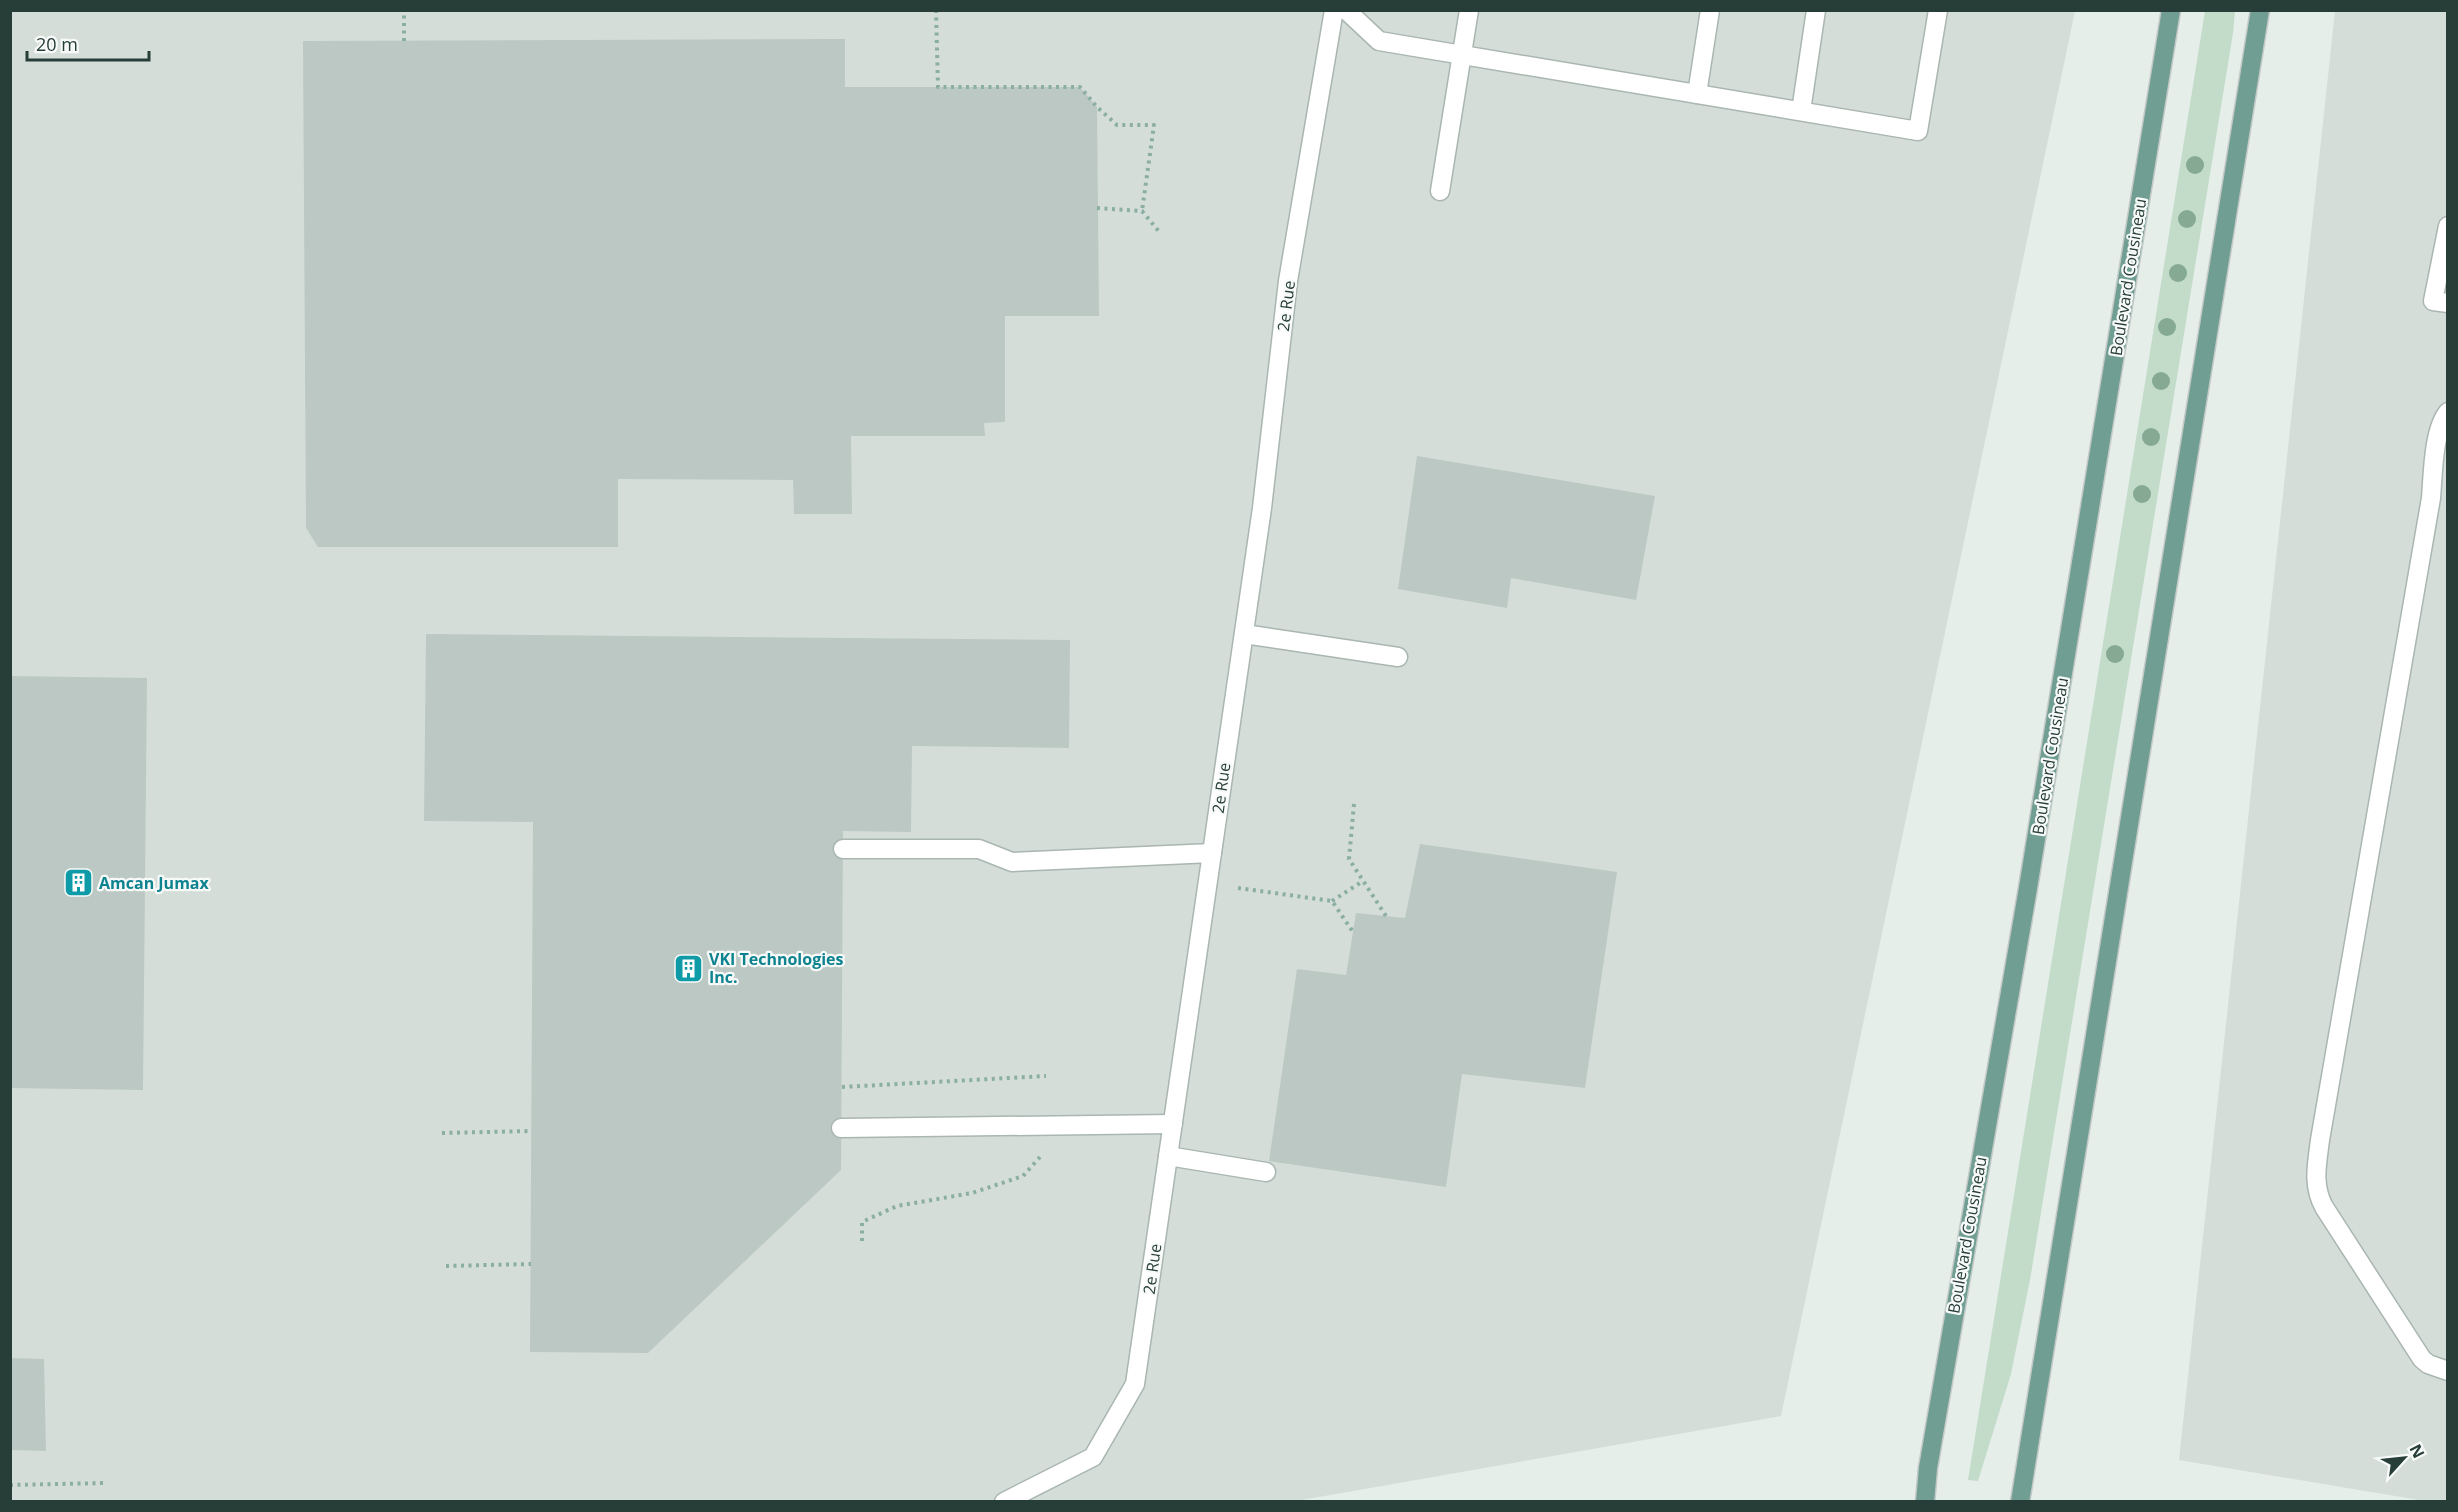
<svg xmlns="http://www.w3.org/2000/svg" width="2458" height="1512" viewBox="0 0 2458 1512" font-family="'Open Sans',sans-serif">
	<rect width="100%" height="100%" fill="#e6eeea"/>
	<!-- built -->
	<g fill="#d5ddd9">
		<polygon points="10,11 2075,11 1781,1416 1296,1501 11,1501"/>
		<polygon points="2335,11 2447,11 2447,1501 2425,1501 2179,1460"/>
	</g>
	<!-- green -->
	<polygon fill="#c2dcc9" points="2205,11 2235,11 2233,33 2030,1280 2011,1374 1978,1481 1968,1480"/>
	<!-- building -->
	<g fill="#bcc8c3">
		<polygon points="845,39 845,87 1080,87 1097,107 1099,316 1005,316 1005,422 984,423 985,436 851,436 852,514 794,514 793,480 618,479 618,547 318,547 306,528 303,41"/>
		<polygon points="1417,456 1655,496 1636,600 1511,578 1507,608 1398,589"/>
		<polygon points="426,634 1070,640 1069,748 912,746 911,832 843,831 841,1170 648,1353 530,1352 533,822 424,821"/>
		<polygon points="10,676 147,678 143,1090 10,1088"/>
		<polygon points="1420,844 1617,872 1585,1088 1462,1074 1446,1187 1269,1161 1297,969 1346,975 1356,913 1405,918"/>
		<polygon points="10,1358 44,1359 46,1451 10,1450"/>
	</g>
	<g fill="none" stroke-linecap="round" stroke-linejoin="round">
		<defs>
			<g id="minor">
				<polyline points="1346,10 1379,41 1918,131 1938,10"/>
				<polyline points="1697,94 1710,10"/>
				<polyline points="1801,111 1816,10"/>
				<polyline points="1440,191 1469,10"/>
				<polyline points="2448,226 2433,301 2448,303"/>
				<path d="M2448,412C2433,430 2433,475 2431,498L2320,1140C2317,1164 2312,1185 2324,1207L2422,1359L2428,1364L2448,1371"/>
				<polyline points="1244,634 1398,657"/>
				<polyline points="843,849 979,849 1012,862 1212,853"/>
				<polyline points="841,1128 1173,1124"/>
				<polyline points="1168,1156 1266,1172"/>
				<polyline points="1004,1502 1093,1457 1135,1384 1262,508 1288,281 1334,10"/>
			</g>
			<g id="major">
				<polyline points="1925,1502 1928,1468 2028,888 2171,10"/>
				<polyline points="2020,1502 2260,10"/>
			</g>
		</defs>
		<!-- minor casing -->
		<use href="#minor" stroke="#a9b6b1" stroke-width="21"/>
		<!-- major casing -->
		<use href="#major" stroke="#c3c9c7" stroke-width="21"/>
		<!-- path -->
		<g stroke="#8aaea3" stroke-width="4" stroke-dasharray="3 4.5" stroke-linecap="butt">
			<polyline points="936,10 938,87 1080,87 1097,107 1117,125 1154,125 1142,211"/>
			<polyline points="404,41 404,10"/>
			<polyline points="1097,208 1142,211 1161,234"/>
			<polyline points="1354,804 1349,859 1386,916"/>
			<polyline points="1238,888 1332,901 1353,932"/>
			<polyline points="1332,901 1363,881"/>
			<polyline points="842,1087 1046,1076"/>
			<polyline points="442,1133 532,1131"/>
			<polyline points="862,1241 862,1222 897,1206 972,1193 1023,1176 1040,1157"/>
			<polyline points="446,1266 531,1264"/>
			<polyline points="10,1485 106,1483"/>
		</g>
		<!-- minor -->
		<use href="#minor" stroke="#fff" stroke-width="18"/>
		<!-- major -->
		<use href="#major" stroke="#709e92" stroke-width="18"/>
	</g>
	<!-- trees -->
	<g fill="#85a993">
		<circle cx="2195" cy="165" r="9"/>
		<circle cx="2187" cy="219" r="9"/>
		<circle cx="2178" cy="273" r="9"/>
		<circle cx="2167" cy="327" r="9"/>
		<circle cx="2161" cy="381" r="9"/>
		<circle cx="2151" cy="437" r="9"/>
		<circle cx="2142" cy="494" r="9"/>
		<circle cx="2115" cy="654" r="9"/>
	</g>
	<!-- icons -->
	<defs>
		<symbol id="building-square" viewBox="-11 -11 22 22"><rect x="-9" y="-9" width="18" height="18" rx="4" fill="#0f9aa8" stroke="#f7faf9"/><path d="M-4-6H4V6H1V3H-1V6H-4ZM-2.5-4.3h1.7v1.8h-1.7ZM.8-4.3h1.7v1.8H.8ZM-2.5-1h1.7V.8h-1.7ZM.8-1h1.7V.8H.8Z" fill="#fff"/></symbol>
	</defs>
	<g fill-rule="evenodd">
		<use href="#building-square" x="62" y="866" width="33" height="33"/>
		<use href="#building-square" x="672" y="952" width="33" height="33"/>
	</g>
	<g text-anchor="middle" stroke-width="4.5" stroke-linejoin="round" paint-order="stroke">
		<!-- street labels -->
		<g font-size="16" fill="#273e38" stroke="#f7faf9">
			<text transform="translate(2128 277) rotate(-81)" y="6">Boulevard Cousineau</text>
			<text transform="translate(1286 306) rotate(-83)" y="6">2e Rue</text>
			<text transform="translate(2050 756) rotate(-81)" y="6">Boulevard Cousineau</text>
			<text transform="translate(1221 788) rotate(-82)" y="6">2e Rue</text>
			<text transform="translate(1967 1235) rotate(-80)" y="6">Boulevard Cousineau</text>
			<text transform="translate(1152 1269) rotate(-82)" y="6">2e Rue</text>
		</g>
		<!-- culture labels -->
		<g font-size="16" font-weight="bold" fill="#0d838f" stroke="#f7faf9" text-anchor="start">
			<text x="99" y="889">Amcan Jumax</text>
			<text x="709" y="965">VKI Technologies<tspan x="709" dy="18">Inc.</tspan></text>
		</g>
	</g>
	<!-- border -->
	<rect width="2458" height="1512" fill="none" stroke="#273e38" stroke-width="24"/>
	<!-- north arrow -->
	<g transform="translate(2404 1458) rotate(63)" stroke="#f7faf9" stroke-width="4.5" paint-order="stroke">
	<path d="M0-4.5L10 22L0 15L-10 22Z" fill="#273e38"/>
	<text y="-9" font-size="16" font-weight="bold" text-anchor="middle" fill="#273e38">N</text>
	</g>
	<!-- scale -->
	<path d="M27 51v9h122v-9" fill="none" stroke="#273e38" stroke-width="3"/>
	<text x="36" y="51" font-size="18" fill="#273e38" stroke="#f7faf9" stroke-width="4.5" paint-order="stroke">20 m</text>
</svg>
